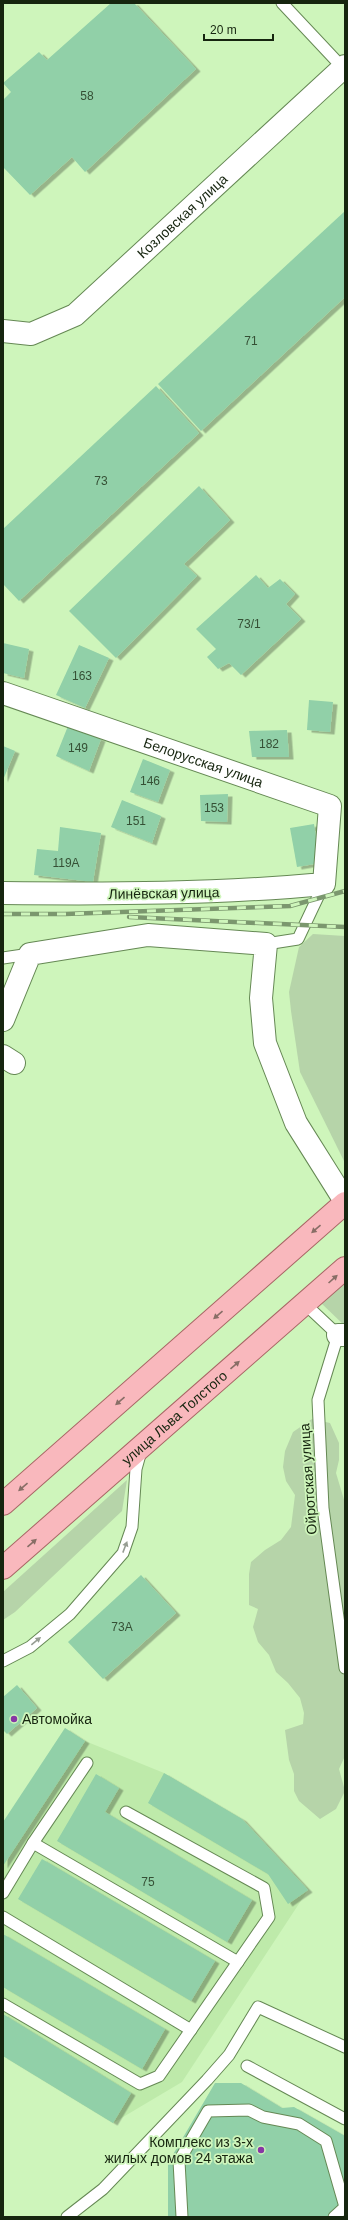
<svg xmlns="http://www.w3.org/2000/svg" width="348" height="2220" viewBox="0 0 348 2220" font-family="Arial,sans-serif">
	<defs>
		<filter id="shadow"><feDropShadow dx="4.5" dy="2.5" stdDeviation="0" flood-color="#0004"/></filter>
	</defs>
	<rect width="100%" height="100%" fill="#cef5bb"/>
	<!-- built -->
	<polygon fill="#beeaaa" points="65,1728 85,1741 164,1773 242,1819 308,1890 182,2082 113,2123 3,2056 3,1825"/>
	<!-- green -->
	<g fill="#b6d4a9">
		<polygon points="313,934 345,936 345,1163 300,1072 291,1011 289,992 299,947"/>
		<polygon points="345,1279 345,1326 320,1302"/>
		<polygon points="312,1419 330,1423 339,1443 339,1460 336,1473 345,1503 345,1756 339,1769 345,1791 336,1809 320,1819 299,1801 294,1791 294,1774 289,1760 285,1730 303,1724 304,1713 300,1698 288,1683 276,1672 269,1655 258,1642 253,1627 258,1609 249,1605 249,1574 251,1562 265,1550 281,1540 291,1527 295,1495 286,1481 283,1467 285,1451 293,1432"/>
		<polygon points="127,1480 122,1511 15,1612 3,1620 3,1592"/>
	</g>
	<!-- building -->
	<g fill="#91d0a8" filter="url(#shadow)">
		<polygon points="111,3 134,3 196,69 85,172 72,157 30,195 3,167 3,100 11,92 3,83 39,52 47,60"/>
		<polygon points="345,211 345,297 201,431 158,384"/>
		<polygon points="156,386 199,433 19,601 3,584 3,529"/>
		<polygon points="199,486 230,520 184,564 197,576 116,658 69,611"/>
		<polygon points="256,575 268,588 280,579 295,594 286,604 301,619 241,675 229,663 218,669 207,657 216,649 196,629"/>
		<polygon points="3,643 29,649 24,678 3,673"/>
		<polygon points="79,645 109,658 85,708 56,695"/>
		<polygon points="309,700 333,702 330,732 307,730"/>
		<polygon points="68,726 101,739 89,771 56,756"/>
		<polygon points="287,730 289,757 252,757 249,731"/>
		<polygon points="3,746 15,751 3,780"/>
		<polygon points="143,759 170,770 158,802 130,792"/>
		<polygon points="228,794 227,822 201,821 200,795"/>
		<polygon points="122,800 161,816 152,843 111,827"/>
		<polygon points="314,824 320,863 297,867 290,828"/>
		<polygon points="60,827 101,833 93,882 34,875 37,849 58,851"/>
		<polygon points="141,1575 176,1613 103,1679 68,1642"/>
		<polygon points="17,1685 37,1708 7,1734 3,1730 3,1697"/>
		<polygon points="65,1728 85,1741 3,1866 3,1822"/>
		<polygon points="164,1773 242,1819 308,1890 288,1904 268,1874 148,1803"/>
		<polygon points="96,1774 119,1788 105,1812 252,1900 227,1942 57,1841"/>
		<polygon points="42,1859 215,1961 191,2001 18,1899"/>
		<polygon points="3,1934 165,2029 142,2069 3,1987"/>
		<polygon points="3,2014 131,2093 113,2123 3,2056"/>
		<polygon points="215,2083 241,2083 282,2108 294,2107 345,2136 345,2217 168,2217 168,2163"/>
	</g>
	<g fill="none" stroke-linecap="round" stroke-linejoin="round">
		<defs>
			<g id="service">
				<polyline points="282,3 343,68"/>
				<polyline points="266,944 298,939 324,884"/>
				<polyline points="3,958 30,954"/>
				<polyline points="305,1304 338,1335 318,1400 323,1508 345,1668"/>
				<polyline points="3,1661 30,1647 70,1614 123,1553 132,1527 136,1469 141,1451"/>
				<polyline points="33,1843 87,1763"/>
				<polyline points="3,1893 33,1843 238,1962"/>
				<polyline points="3,1917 191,2030"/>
				<polyline points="3,2004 140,2084 159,2076 269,1917 264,1888 126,1812"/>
				<polyline points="247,2066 345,2119"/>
				<polyline points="67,2217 103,2189 207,2080 229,2055 258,2007 345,2047"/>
				<polyline points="182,2217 179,2161 208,2111 249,2110 263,2117 299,2124 326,2141 345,2207"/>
				<polyline points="334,2217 345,2207"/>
			</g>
			<g id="minor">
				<path id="s1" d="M3,331L31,334L75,315L345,66"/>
				<path id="s2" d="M3,693L330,806L324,884C217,894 110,894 3,893"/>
				<polyline points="3,1020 30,954 148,935 266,944 261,998 265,1043 296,1123 345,1201"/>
				<polyline points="3,1056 14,1063"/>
				<polyline points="338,1335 345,1335"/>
			</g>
			<g id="primary">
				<polyline points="3,1504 345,1203"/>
				<path id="s3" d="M3,1568L345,1268"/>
			</g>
		</defs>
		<!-- service casing -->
		<use href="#service" stroke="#658854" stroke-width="13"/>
		<!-- minor casing -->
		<use href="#minor" stroke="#658854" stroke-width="24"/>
		<!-- primary casing -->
		<use href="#primary" stroke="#a76564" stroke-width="24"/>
		<!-- service -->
		<use href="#service" stroke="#fff" stroke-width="11"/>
		<!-- minor -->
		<use href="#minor" stroke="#fff" stroke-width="22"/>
		<!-- primary -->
		<use href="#primary" stroke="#f9b8bd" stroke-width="22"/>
		<defs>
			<g id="rail">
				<polyline points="3,914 65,914 290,906 345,891"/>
				<polyline points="129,917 345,927"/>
			</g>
		</defs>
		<!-- rail casing -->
		<use href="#rail" stroke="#7b976e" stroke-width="4.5"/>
		<!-- rail -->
		<use href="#rail" stroke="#cef5bb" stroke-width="3" stroke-dasharray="9" stroke-linecap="butt"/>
	</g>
	<!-- one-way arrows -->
	<defs><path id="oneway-solid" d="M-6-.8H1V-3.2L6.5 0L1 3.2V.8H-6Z"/></defs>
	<g fill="#886e66">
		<use href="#oneway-solid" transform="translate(316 1229) rotate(139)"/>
		<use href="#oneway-solid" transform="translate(333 1279) rotate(-42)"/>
		<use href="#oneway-solid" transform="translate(218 1315) rotate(139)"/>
		<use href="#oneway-solid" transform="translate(235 1365) rotate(-41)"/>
		<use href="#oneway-solid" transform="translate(120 1401) rotate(139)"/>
		<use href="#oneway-solid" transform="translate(23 1487) rotate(139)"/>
		<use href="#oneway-solid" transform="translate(32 1543) rotate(-41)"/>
	</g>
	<g fill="#969d93">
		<use href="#oneway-solid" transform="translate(125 1547) rotate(-69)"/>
		<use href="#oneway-solid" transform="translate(36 1641) rotate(-39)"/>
	</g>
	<!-- markers -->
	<g fill="#8736a5" stroke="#cef5bb" stroke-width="1.5">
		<circle cx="14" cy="1719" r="4"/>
		<circle cx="261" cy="2150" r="4"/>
	</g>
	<g text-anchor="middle" stroke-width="3.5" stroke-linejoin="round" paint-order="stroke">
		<!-- number labels -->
		<g font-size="12" fill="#355035">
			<text x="87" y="100">58</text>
			<text x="251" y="345">71</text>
			<text x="101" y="485">73</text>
			<text x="249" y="628">73/1</text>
			<text x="82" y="680">163</text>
			<text x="269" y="748">182</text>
			<text x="78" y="752">149</text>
			<text x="150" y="785">146</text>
			<text x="214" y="812">153</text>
			<text x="136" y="825">151</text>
			<text x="66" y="867">119А</text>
			<text x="122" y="1631">73А</text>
			<text x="148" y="1886">75</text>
		</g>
		<!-- street labels -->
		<g font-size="14" fill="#16250f" stroke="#cef5bb">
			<text dy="5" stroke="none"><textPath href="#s1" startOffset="222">Козловская улица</textPath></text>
			<text dy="5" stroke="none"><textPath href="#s2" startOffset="212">Белорусская улица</textPath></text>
			<text transform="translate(164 893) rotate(-1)" y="5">Линёвская улица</text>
			<text dy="5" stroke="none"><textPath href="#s3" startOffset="228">улица Льва Толстого</textPath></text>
			<text transform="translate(308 1479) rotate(-94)" y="5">Ойротская улица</text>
		</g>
		<!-- poi labels -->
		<g font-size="14" fill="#16250f" stroke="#cef5bb" text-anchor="start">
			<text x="22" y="1724">Автомойка</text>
			<text x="253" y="2147" text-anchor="end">Комплекс из 3-х<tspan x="253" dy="16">жилых домов 24 этажа</tspan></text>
		</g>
	</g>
	<!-- border -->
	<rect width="348" height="2220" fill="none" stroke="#16250f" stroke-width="8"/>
	<!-- scale -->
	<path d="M204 34v6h69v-6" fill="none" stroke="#16250f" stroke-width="2"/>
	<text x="210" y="34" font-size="12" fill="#16250f" stroke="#cef5bb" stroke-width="3" paint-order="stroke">20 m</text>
</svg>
